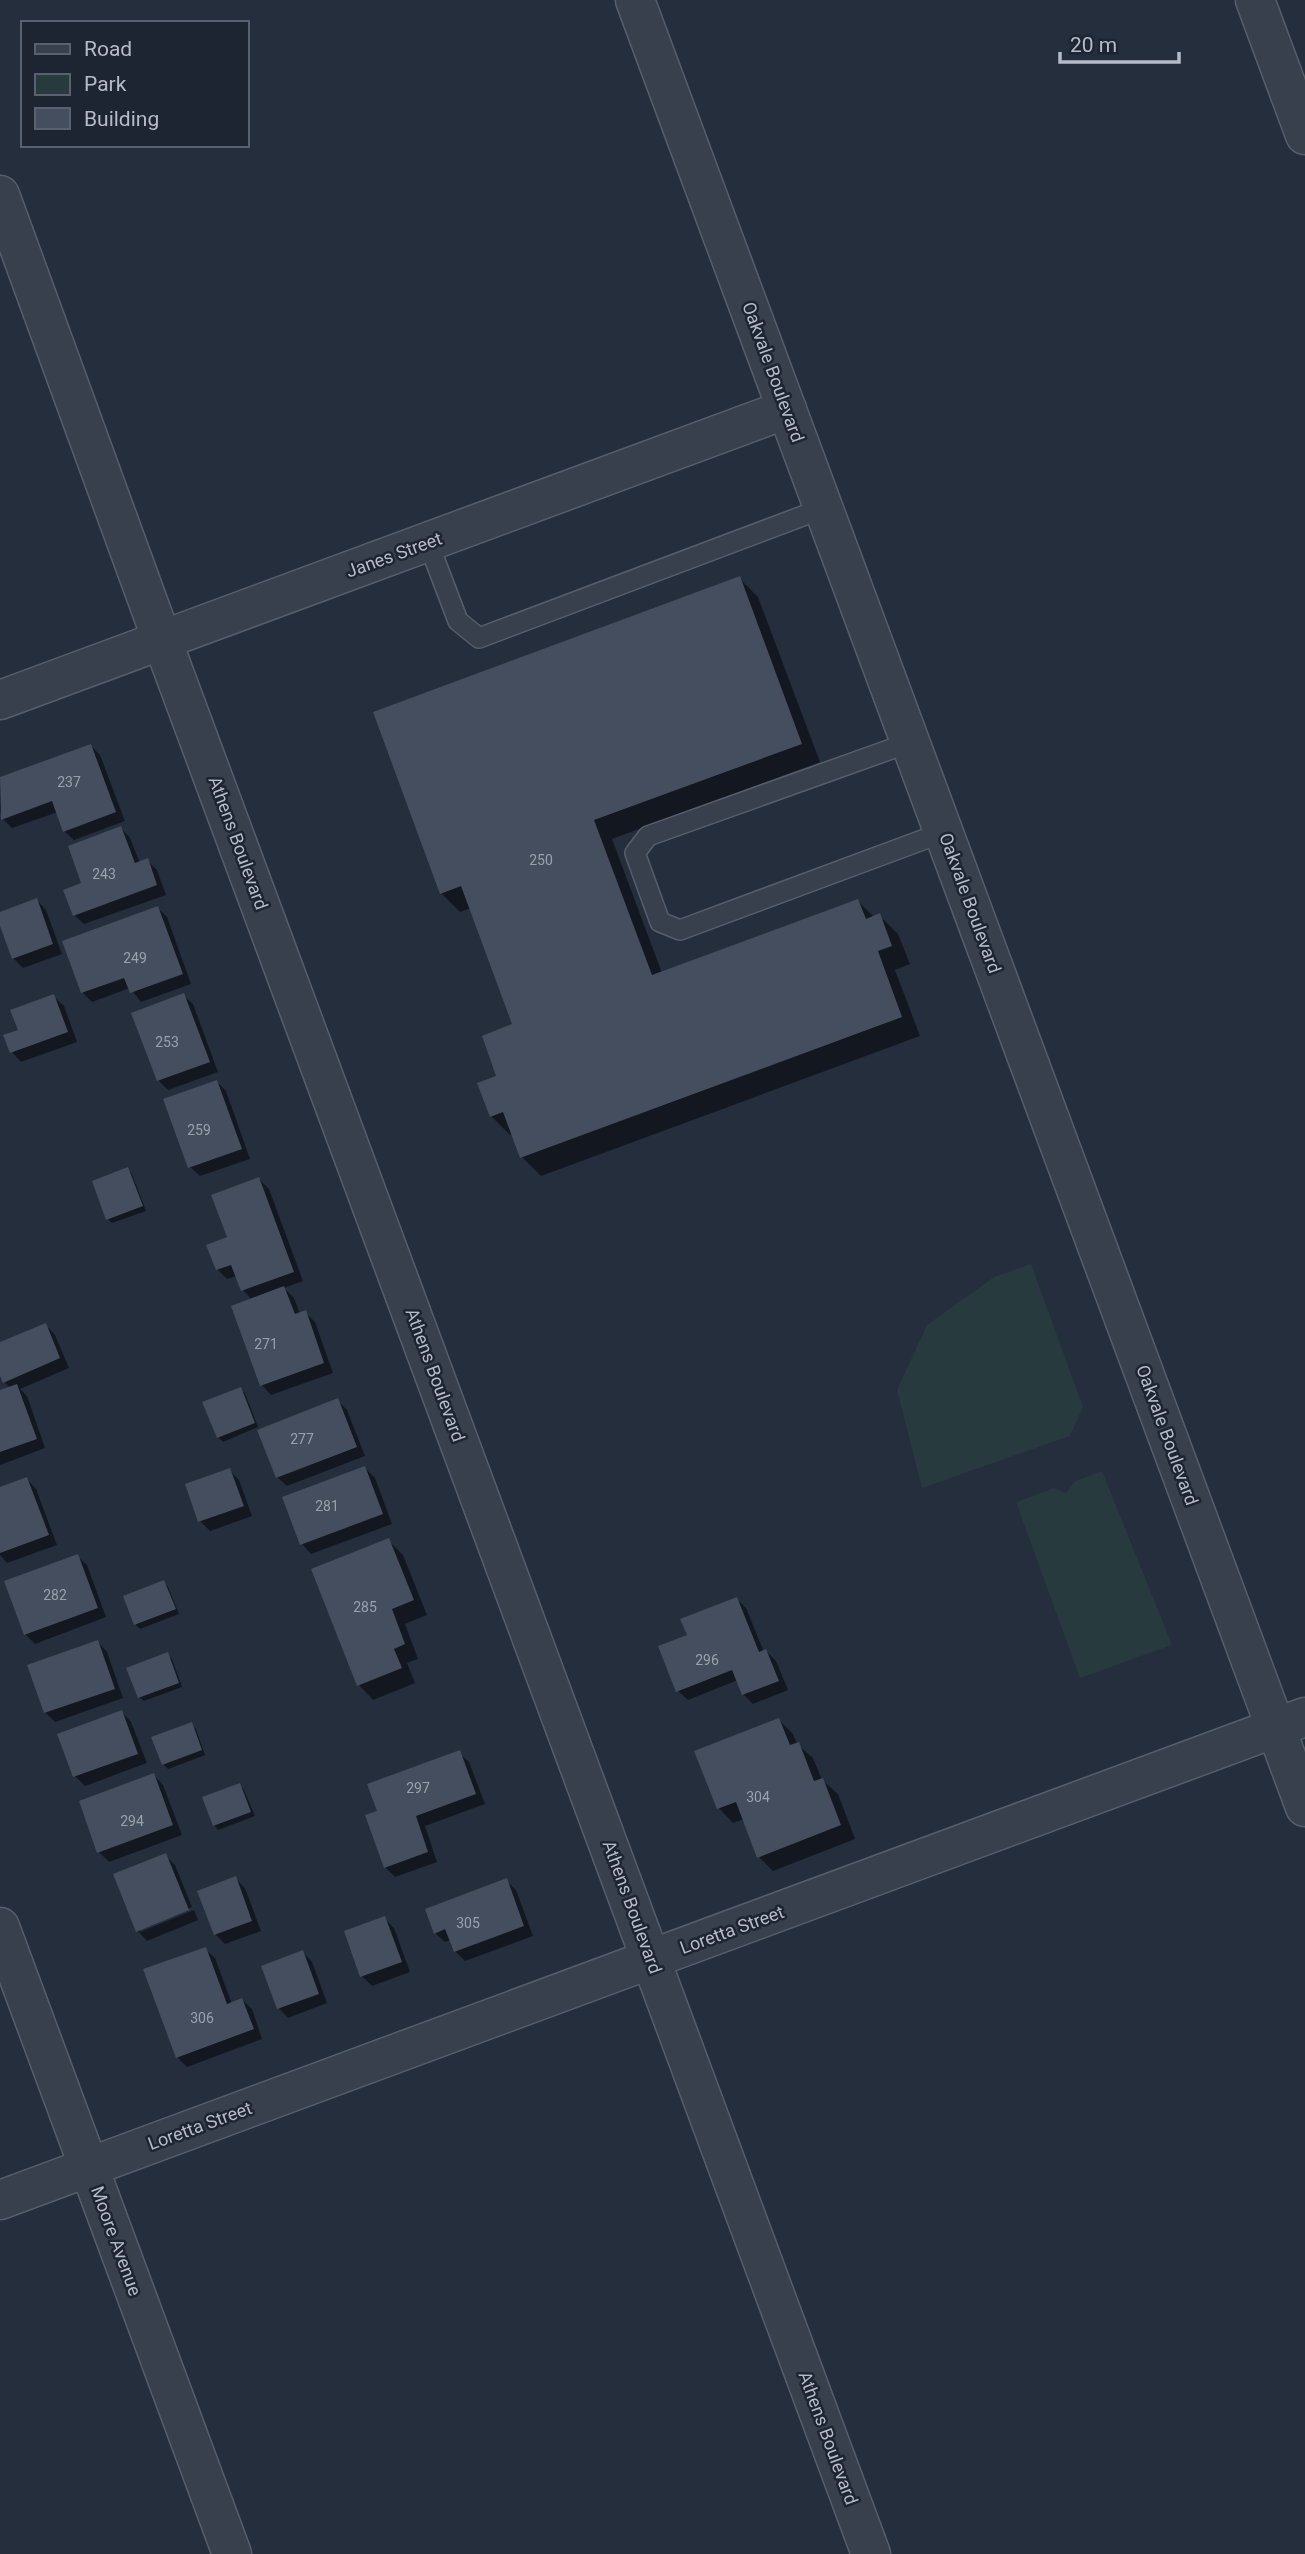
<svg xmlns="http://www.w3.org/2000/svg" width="1305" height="2554" viewBox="0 0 1305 2554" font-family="Roboto,sans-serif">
	<rect width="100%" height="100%" fill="#252e3d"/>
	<!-- green -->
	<g fill="#273a3e">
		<polygon points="1031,1264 1083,1407 1070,1436 922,1488 897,1390 927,1325 994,1277"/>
		<polygon points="1102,1471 1172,1645 1080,1678 1016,1502 1054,1488 1066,1493 1075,1481"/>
	</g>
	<!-- shadow -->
	<g fill="#0007">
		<polygon points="739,578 758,597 820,762 612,839 662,973 858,901 874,917 879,915 898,934 910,964 895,970 920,1036 541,1176 522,1157 513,1133 510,1135 491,1116 499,1077 514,1025 471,908 460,912 441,893"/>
		<polygon points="91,746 100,755 125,821 74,840 64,831 58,812 12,828 3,819 0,811 0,779"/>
		<polygon points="121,828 130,838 140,863 147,860 157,870 166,895 84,924 74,915 84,884"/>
		<polygon points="37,900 46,910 62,954 23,968 13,958 0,920 0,913"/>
		<polygon points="158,908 167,917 191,984 141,1002 130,988 92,1002 82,992"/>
		<polygon points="183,995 193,1004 218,1072 168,1090 158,1080"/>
		<polygon points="54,997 64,1006 77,1042 21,1062 12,1052 20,1031"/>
		<polygon points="217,1082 226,1091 250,1159 200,1176 190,1167"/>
		<polygon points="128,1169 132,1174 146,1211 112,1223 108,1219"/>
		<polygon points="259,1179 269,1189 303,1281 284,1288 294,1298 300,1314 305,1312 315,1322 333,1373 271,1395 262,1385 252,1300 243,1290 237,1276 227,1279 217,1269 229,1238"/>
		<polygon points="46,1325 55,1335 69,1368 20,1389 27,1396 45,1448 0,1465 0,1392 11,1388 4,1382 0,1371 0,1344"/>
		<polygon points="240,1389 245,1393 258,1427 223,1442 218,1437"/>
		<polygon points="338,1401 347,1410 365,1456 287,1486 277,1477"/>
		<polygon points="365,1468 375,1478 392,1524 311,1554 302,1544"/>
		<polygon points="229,1470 239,1480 252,1516 210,1531 200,1521"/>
		<polygon points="27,1479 36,1489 57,1545 7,1563 0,1555 0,1489"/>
		<polygon points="388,1540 403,1555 427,1615 405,1624 418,1659 407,1663 415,1683 373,1700 359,1685"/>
		<polygon points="77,1556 87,1565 106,1617 35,1644 25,1634"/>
		<polygon points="164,1582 168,1587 179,1614 140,1629 135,1624"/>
		<polygon points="737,1599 746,1608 764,1652 766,1651 776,1661 788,1690 753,1704 743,1694 738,1680 688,1700 678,1691 689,1636"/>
		<polygon points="98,1642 107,1652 123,1698 55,1722 45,1712"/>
		<polygon points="167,1654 172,1659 182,1687 144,1701 139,1697"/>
		<polygon points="122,1712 131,1722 147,1763 85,1786 75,1776 60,1735"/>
		<polygon points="779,1720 793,1734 797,1744 813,1758 822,1780 838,1794 855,1839 773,1871 759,1857 744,1819 733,1823 719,1808"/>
		<polygon points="191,1724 196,1729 205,1755 168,1769 163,1764"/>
		<polygon points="459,1753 469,1762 485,1804 425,1826 437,1862 395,1877 385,1867 379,1812"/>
		<polygon points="154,1775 163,1785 182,1835 109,1862 99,1852"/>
		<polygon points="240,1785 244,1790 255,1816 218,1830 214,1825"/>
		<polygon points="165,1855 175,1865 192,1907 140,1929 140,1932 194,1910 198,1920 147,1941 138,1931"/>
		<polygon points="235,1878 245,1888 261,1931 225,1944 215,1934"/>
		<polygon points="506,1880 516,1890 533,1936 465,1961 455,1951 451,1940 445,1942 435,1933"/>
		<polygon points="384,1918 394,1928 410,1972 372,1986 362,1976"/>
		<polygon points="205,1949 215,1958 232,2004 242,2000 252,2009 262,2039 187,2067 177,2057"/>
		<polygon points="303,1952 312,1962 327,2003 288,2018 279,2008"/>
	</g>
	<!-- building -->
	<g fill="#444e5f">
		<polygon points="740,576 802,744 594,820 652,975 858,899 866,919 880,913 892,946 878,951 902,1017 520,1158 503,1112 490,1117 477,1083 496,1076 482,1036 512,1024 461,886 440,894 373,712"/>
		<polygon points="91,744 116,812 63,832 52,801 1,820 0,777"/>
		<polygon points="121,826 135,863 148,858 157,885 73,916 63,890 81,883 68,846"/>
		<polygon points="37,898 53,944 12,959 0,926 0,912"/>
		<polygon points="158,906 183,974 130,993 124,978 81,993 62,941"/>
		<polygon points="184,993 210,1062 157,1081 131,1013"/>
		<polygon points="54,994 68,1032 10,1053 3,1035 18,1030 10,1010"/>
		<polygon points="217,1080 242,1149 188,1168 163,1099"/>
		<polygon points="128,1167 143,1206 106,1220 92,1181"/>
		<polygon points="259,1177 294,1272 241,1291 231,1265 216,1270 206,1245 227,1237 211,1195"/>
		<polygon points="284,1286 295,1314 306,1310 324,1363 260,1386 231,1306"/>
		<polygon points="46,1323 60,1358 3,1383 0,1376 0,1342"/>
		<polygon points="17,1384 37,1439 0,1452 0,1390"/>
		<polygon points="241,1387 255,1423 217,1438 202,1402"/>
		<polygon points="338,1398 357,1447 276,1478 257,1430"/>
		<polygon points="365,1466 383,1514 300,1545 282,1497"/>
		<polygon points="230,1468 244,1506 198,1522 185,1484"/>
		<polygon points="27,1477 49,1535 0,1553 0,1487"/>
		<polygon points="389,1538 414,1600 392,1609 405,1644 394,1649 402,1668 357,1686 311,1569"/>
		<polygon points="78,1554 98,1608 24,1635 4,1581"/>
		<polygon points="164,1580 176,1609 134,1625 123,1596"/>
		<polygon points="737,1597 759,1652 766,1649 779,1681 742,1695 732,1670 676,1692 658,1646 687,1635 680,1619"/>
		<polygon points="98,1640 115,1689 44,1713 27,1665"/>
		<polygon points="168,1652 179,1683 138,1698 126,1668"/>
		<polygon points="122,1710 138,1754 73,1777 57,1734"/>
		<polygon points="779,1718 790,1745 799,1742 814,1781 823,1778 841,1825 757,1858 736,1802 717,1809 694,1751"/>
		<polygon points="192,1722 202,1750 162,1765 151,1737"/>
		<polygon points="460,1750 476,1794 416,1816 428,1852 384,1868 365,1815 377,1811 367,1784"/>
		<polygon points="154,1773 173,1825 97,1853 79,1801"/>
		<polygon points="240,1783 251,1812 213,1826 202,1797"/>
		<polygon points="166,1853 189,1910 136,1932 113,1874"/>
		<polygon points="236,1876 252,1921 214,1935 197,1891"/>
		<polygon points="507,1878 524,1926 454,1952 445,1929 434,1934 425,1909"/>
		<polygon points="385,1916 402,1962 360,1977 344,1931"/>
		<polygon points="206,1947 227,2004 242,1998 254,2029 176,2058 143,1969"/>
		<polygon points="303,1950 319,1994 277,2009 261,1966"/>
	</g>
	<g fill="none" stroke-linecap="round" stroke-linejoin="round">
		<defs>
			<g id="service">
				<polyline points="428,542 458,621 479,638 824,508"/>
				<polyline points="911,742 648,836 635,853 660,922 680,930 944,832"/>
			</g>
			<g id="minor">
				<polyline points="635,0 1305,1807"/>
				<polyline points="1255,0 1305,135"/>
				<polyline points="0,195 162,640 871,2554"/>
				<polyline points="0,700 787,409"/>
				<polyline points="0,1927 232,2554"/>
				<polyline points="0,2200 1305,1717"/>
			</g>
		</defs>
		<!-- service casing -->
		<use href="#service" stroke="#575e6b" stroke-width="22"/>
		<!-- minor casing -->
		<use href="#minor" stroke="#575e6b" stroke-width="41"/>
		<!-- service -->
		<use href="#service" stroke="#39404d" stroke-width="19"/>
		<!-- minor -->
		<use href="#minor" stroke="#39404d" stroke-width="38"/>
	</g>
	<g text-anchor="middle" stroke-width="5" stroke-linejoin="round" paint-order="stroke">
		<!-- number labels -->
		<g font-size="14" fill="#99a0ae">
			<text x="69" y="787">237</text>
			<text x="541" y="865">250</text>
			<text x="104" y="879">243</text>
			<text x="135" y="963">249</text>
			<text x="167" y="1047">253</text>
			<text x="199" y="1135">259</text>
			<text x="266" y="1349">271</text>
			<text x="302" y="1444">277</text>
			<text x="327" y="1511">281</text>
			<text x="55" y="1600">282</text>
			<text x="365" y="1612">285</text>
			<text x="707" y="1665">296</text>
			<text x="418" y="1793">297</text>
			<text x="758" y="1802">304</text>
			<text x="132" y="1826">294</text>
			<text x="468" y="1928">305</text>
			<text x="202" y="2023">306</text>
		</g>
		<!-- street labels -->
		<g font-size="18" fill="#b5bbc8" stroke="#1e2532">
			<text transform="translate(773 372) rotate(70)" y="6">Oakvale Boulevard</text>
			<text transform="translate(394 555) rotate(-20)" y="6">Janes Street</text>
			<text transform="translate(238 843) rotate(70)" y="6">Athens Boulevard</text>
			<text transform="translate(970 903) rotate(70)" y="6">Oakvale Boulevard</text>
			<text transform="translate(435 1375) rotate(70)" y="6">Athens Boulevard</text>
			<text transform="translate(1167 1435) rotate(70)" y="6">Oakvale Boulevard</text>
			<text transform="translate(632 1907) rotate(70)" y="6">Athens Boulevard</text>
			<text transform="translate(732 1930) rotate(-20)" y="6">Loretta Street</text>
			<text transform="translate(200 2126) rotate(-20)" y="6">Loretta Street</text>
			<text transform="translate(116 2241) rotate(70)" y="6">Moore Avenue</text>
			<text transform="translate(828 2438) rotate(70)" y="6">Athens Boulevard</text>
		</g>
	</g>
	<!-- legend -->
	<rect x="21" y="21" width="228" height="126" fill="#1e2532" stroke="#5a616e" stroke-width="2"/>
	<rect x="35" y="44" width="35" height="10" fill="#39404d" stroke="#5a616e" stroke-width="2"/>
	<text x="84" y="56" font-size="21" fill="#b5bbc8">Road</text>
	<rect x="35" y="74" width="35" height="21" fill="#273a3e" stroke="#5a616e" stroke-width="2"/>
	<text x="84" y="91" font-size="21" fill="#b5bbc8">Park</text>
	<rect x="35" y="108" width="35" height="21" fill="#444e5f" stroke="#5a616e" stroke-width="2"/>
	<text x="84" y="126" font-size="21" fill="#b5bbc8">Building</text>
	<!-- scale -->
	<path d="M1060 52v10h119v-10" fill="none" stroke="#b5bbc8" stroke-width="3.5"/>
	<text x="1070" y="52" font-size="21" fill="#b5bbc8" stroke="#1e2532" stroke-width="5" paint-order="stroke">20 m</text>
</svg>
